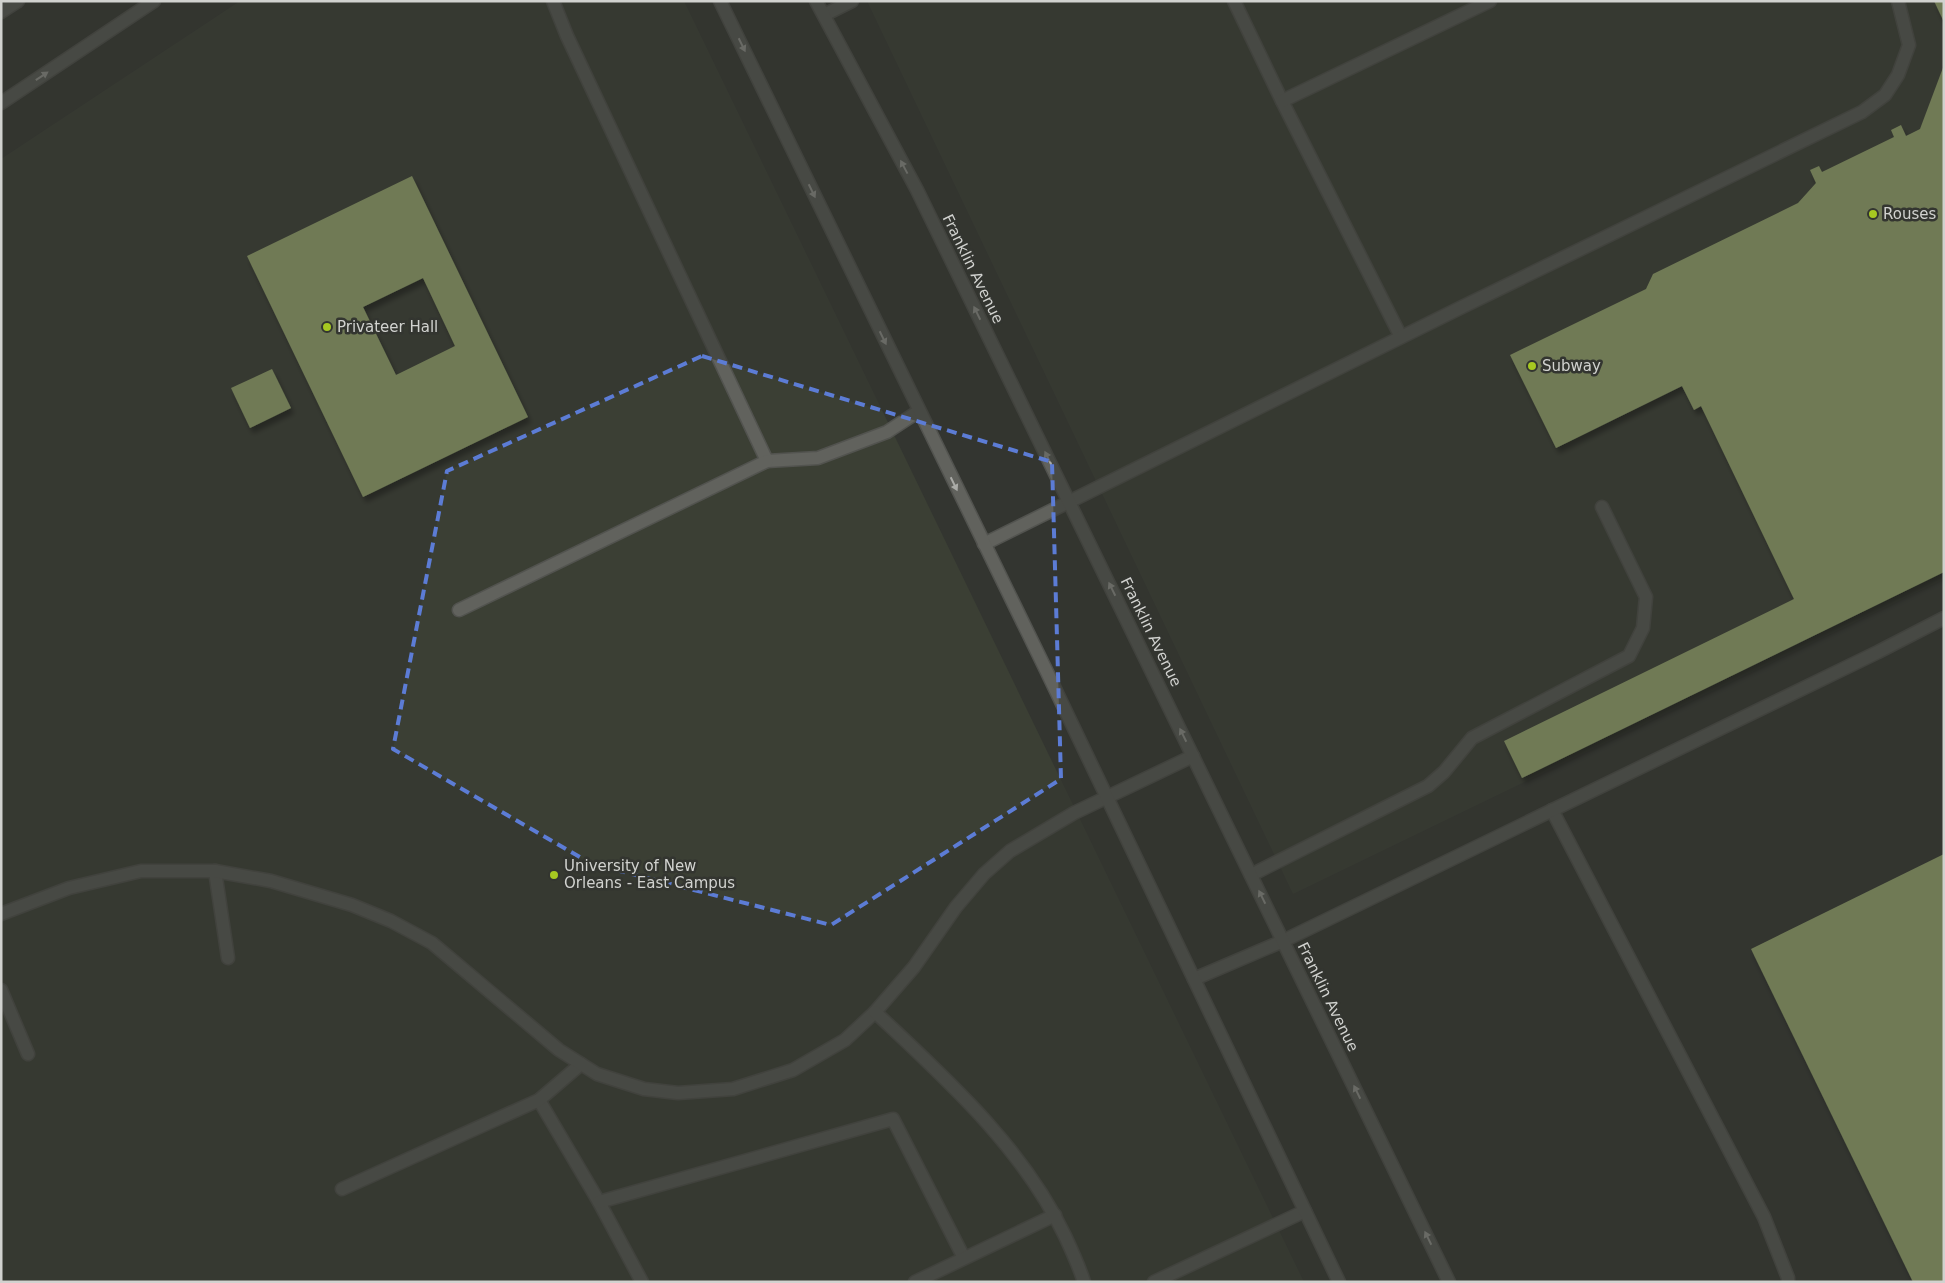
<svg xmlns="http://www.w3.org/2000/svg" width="1945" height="1283" viewBox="0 0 1945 1283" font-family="'DejaVu Sans',sans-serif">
	<defs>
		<filter id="shadow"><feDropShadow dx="3" dy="5.5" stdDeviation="2.5" flood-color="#0009"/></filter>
	</defs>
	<rect width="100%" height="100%" fill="#333530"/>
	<!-- built -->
	<g fill="#3b3f34">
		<polygon points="240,1 684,1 1304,1282 1,1282 1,159"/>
		<polygon points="867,1 1944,1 1944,579 1293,894"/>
	</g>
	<!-- building -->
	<g fill="#bacf84" fill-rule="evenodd" filter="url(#shadow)">
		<polygon points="1934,1 1944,1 1944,22"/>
		<polygon points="1944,65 1944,572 1522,778 1504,741 1794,599 1701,406 1694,410 1682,386 1556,448 1510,355 1646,289 1653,274 1798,203 1816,183 1810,170 1819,166 1822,172 1894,137 1891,130 1901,125 1906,136 1920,129"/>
		<path d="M412,176L528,417L363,497L247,256ZM423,278L455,346L396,375L363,307Z"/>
		<polygon points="272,369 291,408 250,428 231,388"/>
		<polygon points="1944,854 1944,1282 1913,1282 1751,949"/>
	</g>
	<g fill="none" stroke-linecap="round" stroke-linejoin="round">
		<defs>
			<g id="service">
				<polyline points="553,1 567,36 767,461 818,458 887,432 919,411"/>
				<polyline points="1234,1 1282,101 1401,337"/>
				<polyline points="824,15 852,1"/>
				<polyline points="1282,101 1490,1"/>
				<polyline points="984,544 1462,307 1862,112 1885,95 1898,75 1909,45 1898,1"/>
				<polyline points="459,610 767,461"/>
				<polyline points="1552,810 1764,1217 1788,1278 1788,1282"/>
				<polyline points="215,871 228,958"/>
				<polyline points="1251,875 1428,786 1444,772 1472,738 1629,656 1643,628 1646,597 1602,507"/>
				<polyline points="1194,979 1283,941 1878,652 1944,618"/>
				<polyline points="1,990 28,1054"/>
				<polyline points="539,1100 599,1202 642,1282"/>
				<polyline points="342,1189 539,1100 581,1064"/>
				<polyline points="599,1202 893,1119 964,1258"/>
				<polyline points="915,1282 1055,1215"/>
				<polyline points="1154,1282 1305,1211"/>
			</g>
			<g id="minor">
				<polyline points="1,914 69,888 141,871 215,871 271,881 352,905 391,921 432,943 559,1050 597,1074 644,1089 678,1093 733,1089 793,1070 845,1040 875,1012 914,967 956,907 984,874 1010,851 1074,813 1193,756"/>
				<path d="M875,1012C946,1079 1022,1146 1065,1236C1072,1251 1079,1266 1084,1282"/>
			</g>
			<g id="tertiary">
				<polyline points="720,1 1046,670 1339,1282"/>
				<polyline points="816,1 917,190 1449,1282"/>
			</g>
			<g id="secondary">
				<polyline points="1,12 18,1"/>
				<polyline points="1,103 154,1"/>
			</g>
		</defs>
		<!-- service casing -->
		<use href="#service" stroke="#52534f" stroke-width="15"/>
		<!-- minor casing -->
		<use href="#minor" stroke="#52534f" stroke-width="15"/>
		<!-- tertiary casing -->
		<use href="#tertiary" stroke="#52534f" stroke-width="15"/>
		<!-- secondary casing -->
		<use href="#secondary" stroke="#52534f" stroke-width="15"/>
		<!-- service -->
		<use href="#service" stroke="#61625d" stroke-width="12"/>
		<!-- minor -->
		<use href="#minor" stroke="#61625d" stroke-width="12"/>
		<!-- tertiary -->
		<use href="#tertiary" stroke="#61625d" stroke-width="12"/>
		<!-- secondary -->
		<use href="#secondary" stroke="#61625d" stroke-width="12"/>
	</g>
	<!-- one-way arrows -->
	<defs><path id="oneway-solid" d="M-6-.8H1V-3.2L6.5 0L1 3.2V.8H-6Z" transform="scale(1.25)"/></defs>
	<g fill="#aaaba7">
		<use href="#oneway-solid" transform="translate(742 45) rotate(64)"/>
		<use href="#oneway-solid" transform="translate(42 76) rotate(-34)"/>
		<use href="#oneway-solid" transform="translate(904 167) rotate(-118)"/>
		<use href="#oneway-solid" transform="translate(812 191) rotate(64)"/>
		<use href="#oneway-solid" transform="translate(977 313) rotate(-116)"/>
		<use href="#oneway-solid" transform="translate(883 338) rotate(64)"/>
		<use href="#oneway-solid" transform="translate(1048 458) rotate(-116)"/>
		<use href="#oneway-solid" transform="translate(954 484) rotate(64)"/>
		<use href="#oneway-solid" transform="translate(1112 589) rotate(-116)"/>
		<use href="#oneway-solid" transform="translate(1183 735) rotate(-116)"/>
		<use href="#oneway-solid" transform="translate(1262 897) rotate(-116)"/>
		<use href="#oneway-solid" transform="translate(1357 1092) rotate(-116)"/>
		<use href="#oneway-solid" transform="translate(1428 1238) rotate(-116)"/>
	</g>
	<!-- marked area -->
	<path d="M0 0H1945V1283H0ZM702,356L1052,462L1061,779L831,925L592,864L393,749L447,471Z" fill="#333530" fill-opacity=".55" fill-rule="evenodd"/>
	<path fill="none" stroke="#5c7cd5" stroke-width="4" stroke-dasharray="10 6" stroke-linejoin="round" d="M702,356L1052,462L1061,779L831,925L592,864L393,749L447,471Z"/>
	<!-- markers -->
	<g fill="#a6c821" stroke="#333530" stroke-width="2">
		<circle cx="1873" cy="214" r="5"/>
		<circle cx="327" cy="327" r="5"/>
		<circle cx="1532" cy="366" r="5"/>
		<circle cx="554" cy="875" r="5"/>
	</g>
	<g text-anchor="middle" stroke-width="5" stroke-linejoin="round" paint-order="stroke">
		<!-- poi labels -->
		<g font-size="15" fill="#d1d2cf" stroke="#333530" text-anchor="start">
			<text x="1883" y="219">Rouses</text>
			<text x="337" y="332">Privateer Hall</text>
			<text x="1542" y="371">Subway</text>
			<text x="564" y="871">University of New<tspan x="564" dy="17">Orleans - East Campus</tspan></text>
		</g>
		<!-- street labels -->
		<g font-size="15" fill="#d1d2cf" stroke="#333530">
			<text transform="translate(973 269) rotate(64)" y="5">Franklin Avenue</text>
			<text transform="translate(1151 632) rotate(64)" y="5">Franklin Avenue</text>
			<text transform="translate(1328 997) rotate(64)" y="5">Franklin Avenue</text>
		</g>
	</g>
	<!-- border -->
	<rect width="1945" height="1283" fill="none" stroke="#d1d2cf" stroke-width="5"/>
</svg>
